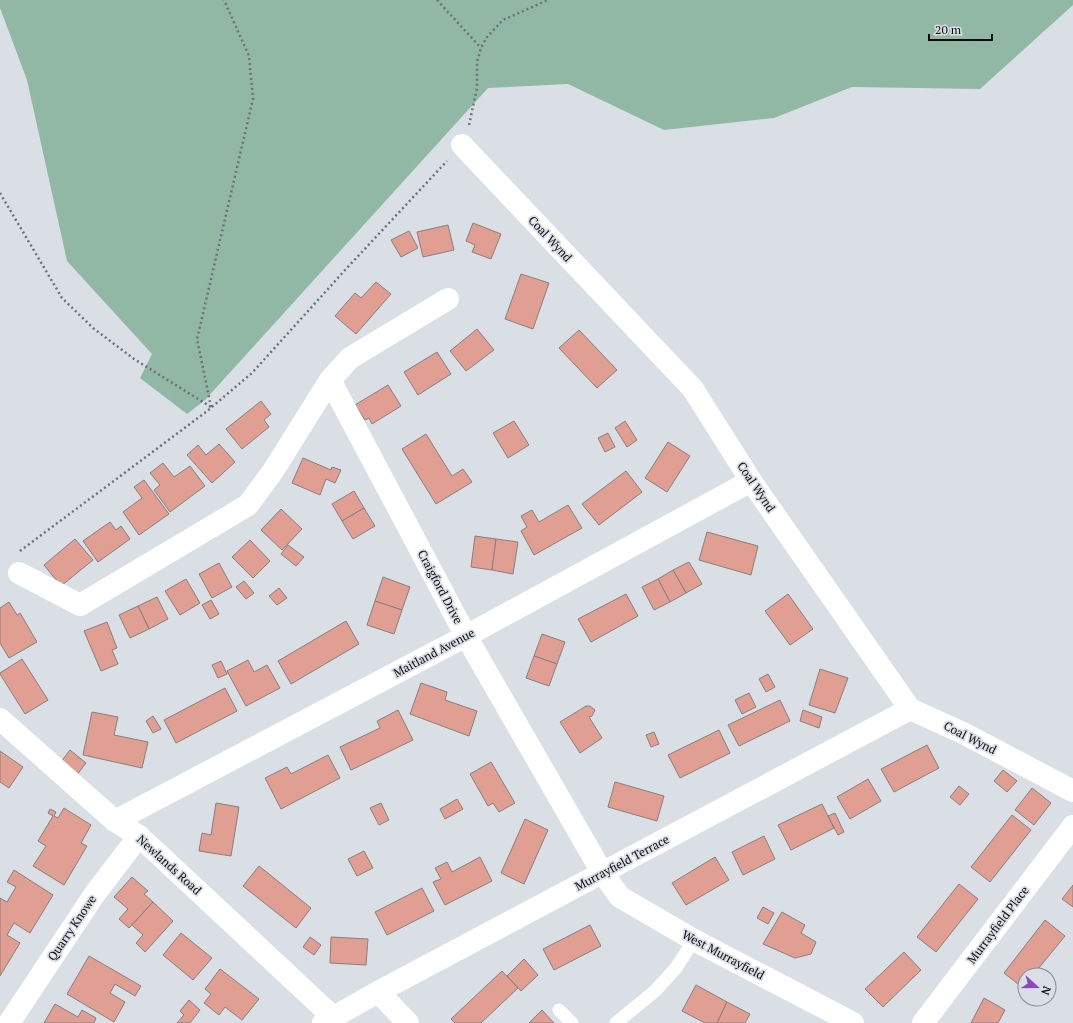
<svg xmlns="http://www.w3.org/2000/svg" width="1073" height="1023" viewBox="0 0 1073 1023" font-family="'PT Serif',serif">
	<rect width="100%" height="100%" fill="#dadfe6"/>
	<!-- green -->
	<polygon fill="#91b8a5" points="0,0 1073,0 1073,5 980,89 852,87 774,118 664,130 568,84 488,88 205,400 187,414 140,378 152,354 67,261 27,80 0,8"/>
	<!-- building -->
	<g fill="#e09f92" stroke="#877f7d">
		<polygon points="473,223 501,234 491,259 472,252 475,245 466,241"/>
		<polygon points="448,225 454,250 423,257 417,232"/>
		<polygon points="409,231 418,248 401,257 391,240"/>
		<polygon points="521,274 549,283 533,329 505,319"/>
		<polygon points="376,282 391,294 356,334 335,316 355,293 361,298"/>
		<polygon points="477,329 494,350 466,371 450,351"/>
		<polygon points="579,330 617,370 597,388 559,348"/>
		<polygon points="437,352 451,374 418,395 404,372"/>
		<polygon points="388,385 401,406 372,424 369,418 365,420 355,405"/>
		<polygon points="261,401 271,414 264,420 269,427 242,449 226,429"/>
		<polygon points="514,421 529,445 508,458 493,433"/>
		<polygon points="625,421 637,440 627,447 615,428"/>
		<polygon points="608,433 615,447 605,452 598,438"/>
		<polygon points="426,434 452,476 463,469 472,482 436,504 402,449"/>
		<polygon points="668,442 690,456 667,492 645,478"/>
		<polygon points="219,444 235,462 212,483 187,455 198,445 206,455"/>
		<polygon points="303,458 331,470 332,467 341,470 335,483 326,479 320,495 292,483"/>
		<polygon points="163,463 174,477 190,466 205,486 170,512 154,490 160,485 150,473"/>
		<polygon points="626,471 642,492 599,525 582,504"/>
		<polygon points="144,480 169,514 139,535 123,512 142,498 134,487"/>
		<polygon points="354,491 364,508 342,521 332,504"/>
		<polygon points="568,505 582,528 534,555 521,531 527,527 521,516 532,510 539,522"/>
		<polygon points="364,508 375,526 353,539 342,521"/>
		<polygon points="281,509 302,529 282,550 261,530"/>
		<polygon points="110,522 116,530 121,526 130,539 98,562 83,541"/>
		<polygon points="707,532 758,546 751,575 699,560"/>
		<polygon points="475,536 496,539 492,570 471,567"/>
		<polygon points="75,539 93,560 61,586 44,565"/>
		<polygon points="496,539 518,542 513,574 492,570"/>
		<polygon points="250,540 270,561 253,578 232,557"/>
		<polygon points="288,545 304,557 296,566 281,554"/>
		<polygon points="689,562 702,584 686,593 673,570"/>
		<polygon points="219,563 232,587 212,598 199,574"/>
		<polygon points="673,570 686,593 670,602 658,579"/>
		<polygon points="383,577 410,587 402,610 375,601"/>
		<polygon points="186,579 200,603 180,615 165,591"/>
		<polygon points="658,579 670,602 654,610 642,587"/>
		<polygon points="244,581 254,593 246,599 236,587"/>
		<polygon points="279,588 287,598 277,605 269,596"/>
		<polygon points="626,594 638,616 591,642 578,619"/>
		<polygon points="788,594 813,629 790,645 765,611"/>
		<polygon points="157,597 168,619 149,629 138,606"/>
		<polygon points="211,600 219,614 210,619 202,605"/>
		<polygon points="375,601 402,610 394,634 367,625"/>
		<polygon points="9,602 17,615 20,613 37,642 9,658 0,643 0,608"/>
		<polygon points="138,606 149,629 130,638 119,615"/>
		<polygon points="346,621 359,644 291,684 278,661"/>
		<polygon points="107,622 117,648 112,650 118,664 101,671 84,631"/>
		<polygon points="542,634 565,642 557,664 534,656"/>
		<polygon points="534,656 557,664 549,686 526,678"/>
		<polygon points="22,659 48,700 25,714 0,674 0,673"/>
		<polygon points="248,660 254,672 267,665 280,688 246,706 227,671"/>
		<polygon points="221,661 227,674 218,678 212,665"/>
		<polygon points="820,669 848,678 835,713 809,705"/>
		<polygon points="768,674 775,687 766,692 759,679"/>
		<polygon points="421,683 447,692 445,700 477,711 469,736 410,714"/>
		<polygon points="225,688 237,711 176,743 164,720"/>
		<polygon points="749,693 756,707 742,714 735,700"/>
		<polygon points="780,700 790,721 739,746 728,725"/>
		<polygon points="586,706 590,706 595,710 592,716 589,717 602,738 580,753 560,722"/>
		<polygon points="398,710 413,740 351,770 340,747 380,728 377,721"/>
		<polygon points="803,710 822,717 819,728 800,721"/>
		<polygon points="92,712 118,717 114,735 148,742 142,768 83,755"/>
		<polygon points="153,716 161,729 153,733 146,721"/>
		<polygon points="719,730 730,753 680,778 668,755"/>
		<polygon points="654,732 659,744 651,747 646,735"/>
		<polygon points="927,745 939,768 894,792 881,769"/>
		<polygon points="70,750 86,763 73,780 57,767"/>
		<polygon points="0,751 23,767 9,788 0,782"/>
		<polygon points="328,755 340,778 281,809 265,778 287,767 291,774"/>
		<polygon points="491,762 515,803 499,812 493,803 488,806 470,774"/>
		<polygon points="1003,770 1017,781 1007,792 994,781"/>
		<polygon points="868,779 881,801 850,819 837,797"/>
		<polygon points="615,782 664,796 657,821 608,807"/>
		<polygon points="959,786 969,794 960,805 950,797"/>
		<polygon points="1032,788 1051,803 1034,825 1015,810"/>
		<polygon points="457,799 463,809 445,819 440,809"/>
		<polygon points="216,803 239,807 231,856 199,851 202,833 211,835"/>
		<polygon points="381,803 389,820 379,825 370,808"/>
		<polygon points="822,804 834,828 791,850 778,825"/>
		<polygon points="64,808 91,825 81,843 87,846 64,885 33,866 46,846 38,841 53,816 48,813 50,809 56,812 54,816 58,818"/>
		<polygon points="835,813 844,832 838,835 828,816"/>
		<polygon points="1012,815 1031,830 990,882 971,867"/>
		<polygon points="525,819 548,830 524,884 501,873"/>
		<polygon points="764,836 775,859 743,875 732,852"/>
		<polygon points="364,851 373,868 357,876 348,859"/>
		<polygon points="480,857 492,881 445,905 433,882 441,879 435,868 447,862 452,872"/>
		<polygon points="715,857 729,880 686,905 672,883"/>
		<polygon points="259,866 311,908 296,928 243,886"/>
		<polygon points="14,870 53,895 30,933 14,923 7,935 20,943 0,976 0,898 7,902 16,887 7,882"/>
		<polygon points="132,877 148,891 144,894 153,902 129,928 119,919 128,909 114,897"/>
		<polygon points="959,884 978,899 936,952 917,937"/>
		<polygon points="1073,885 1073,907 1062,899"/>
		<polygon points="422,888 434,911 387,935 375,912"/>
		<polygon points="153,902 173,921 145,952 136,943 143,935 132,925"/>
		<polygon points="763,907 774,913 768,924 757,918"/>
		<polygon points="782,912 805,925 801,933 816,942 811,954 795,958 763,944"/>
		<polygon points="1045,920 1065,936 1033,975 1025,975 1025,986 1023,988 1004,973"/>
		<polygon points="590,925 601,946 554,970 543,949"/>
		<polygon points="181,933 212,958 193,980 163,955"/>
		<polygon points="310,937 321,945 314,955 303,947"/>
		<polygon points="331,937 368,939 366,965 330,963"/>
		<polygon points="904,952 921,970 883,1007 865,989"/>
		<polygon points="89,956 141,986 135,996 115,984 110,993 125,1002 114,1022 67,994"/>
		<polygon points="524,959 538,975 521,991 507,976"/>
		<polygon points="220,969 259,999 242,1020 225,1007 219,1015 204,1003 211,994 205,989"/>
		<polygon points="502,971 518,988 481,1023 455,1023 451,1019"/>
		<polygon points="696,985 727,1002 717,1023 705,1023 682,1011"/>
		<polygon points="984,998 1005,1010 998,1023 971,1023"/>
		<polygon points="189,1000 200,1010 190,1023 177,1023 184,1015 180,1011"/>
		<polygon points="727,1002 750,1014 745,1023 717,1023"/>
		<polygon points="55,1004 78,1017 82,1010 96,1018 94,1023 44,1023"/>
		<polygon points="542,1010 554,1023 529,1023"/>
	</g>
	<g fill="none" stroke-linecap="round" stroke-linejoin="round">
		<!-- path -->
		<g stroke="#6e7176" stroke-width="2.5" stroke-dasharray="2 3" stroke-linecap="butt">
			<polyline points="437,0 481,48"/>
			<polyline points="469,125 477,88 477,62 481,48 487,37 503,20 548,0"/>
			<polyline points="0,193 62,298 93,328 134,359 211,407"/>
			<polyline points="211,407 197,339 253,99 249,56 224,0"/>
			<polyline points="20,551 206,412 252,373 346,269 447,161"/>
		</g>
		<!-- service -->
		<g stroke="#fff" stroke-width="13">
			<polyline points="559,1010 572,1023"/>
			<polyline points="616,1023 655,991 676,968 694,940"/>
		</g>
		<!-- minor -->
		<g stroke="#fff" stroke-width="22">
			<polyline points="462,145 693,389 751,481 910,709 963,733 1073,791"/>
			<polyline points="330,380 466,636 603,874 620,897 694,940 853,1023"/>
			<polyline points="19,573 80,605 248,505 273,471 330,380 350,358 448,299"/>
			<polyline points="0,719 115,821 139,836 333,1017"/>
			<polyline points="115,821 466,636 751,481"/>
			<polyline points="378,992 408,1023"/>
			<polyline points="9,1023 94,895 139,836"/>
			<polyline points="323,1023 378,992 910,709"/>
			<polyline points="923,1023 1073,826"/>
		</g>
	</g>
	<g text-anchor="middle" stroke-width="3.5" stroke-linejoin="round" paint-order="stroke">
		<!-- street labels -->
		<g font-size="12" fill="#0a0b0e" stroke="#dadfe6">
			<text transform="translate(550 239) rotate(47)" y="4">Coal Wynd</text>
			<text transform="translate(756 487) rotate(56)" y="4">Coal Wynd</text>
			<text transform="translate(440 587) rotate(62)" y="4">Craigford Drive</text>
			<text transform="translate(434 653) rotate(-28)" y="4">Maitland Avenue</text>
			<text transform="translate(970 738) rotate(27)" y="4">Coal Wynd</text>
			<text transform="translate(622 863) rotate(-28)" y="4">Murrayfield Terrace</text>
			<text transform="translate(169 865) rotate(42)" y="4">Newlands Road</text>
			<text transform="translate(998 925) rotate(-53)" y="4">Murrayfield Place</text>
			<text transform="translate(72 928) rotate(-56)" y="4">Quarry Knowe</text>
			<text transform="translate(723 955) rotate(28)" y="4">West Murrayfield</text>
		</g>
	</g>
	<!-- north arrow -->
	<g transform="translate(1037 987) rotate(111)"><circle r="19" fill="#dadfe6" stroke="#878a90"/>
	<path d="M0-3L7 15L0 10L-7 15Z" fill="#8b4bc0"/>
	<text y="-6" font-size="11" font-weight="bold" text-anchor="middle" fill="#0a0b0e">N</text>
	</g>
	<!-- scale -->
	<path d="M929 34v6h63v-6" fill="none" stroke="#0a0b0e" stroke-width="2"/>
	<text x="935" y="34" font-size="12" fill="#0a0b0e" stroke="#dadfe6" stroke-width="3" paint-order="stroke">20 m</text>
</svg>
